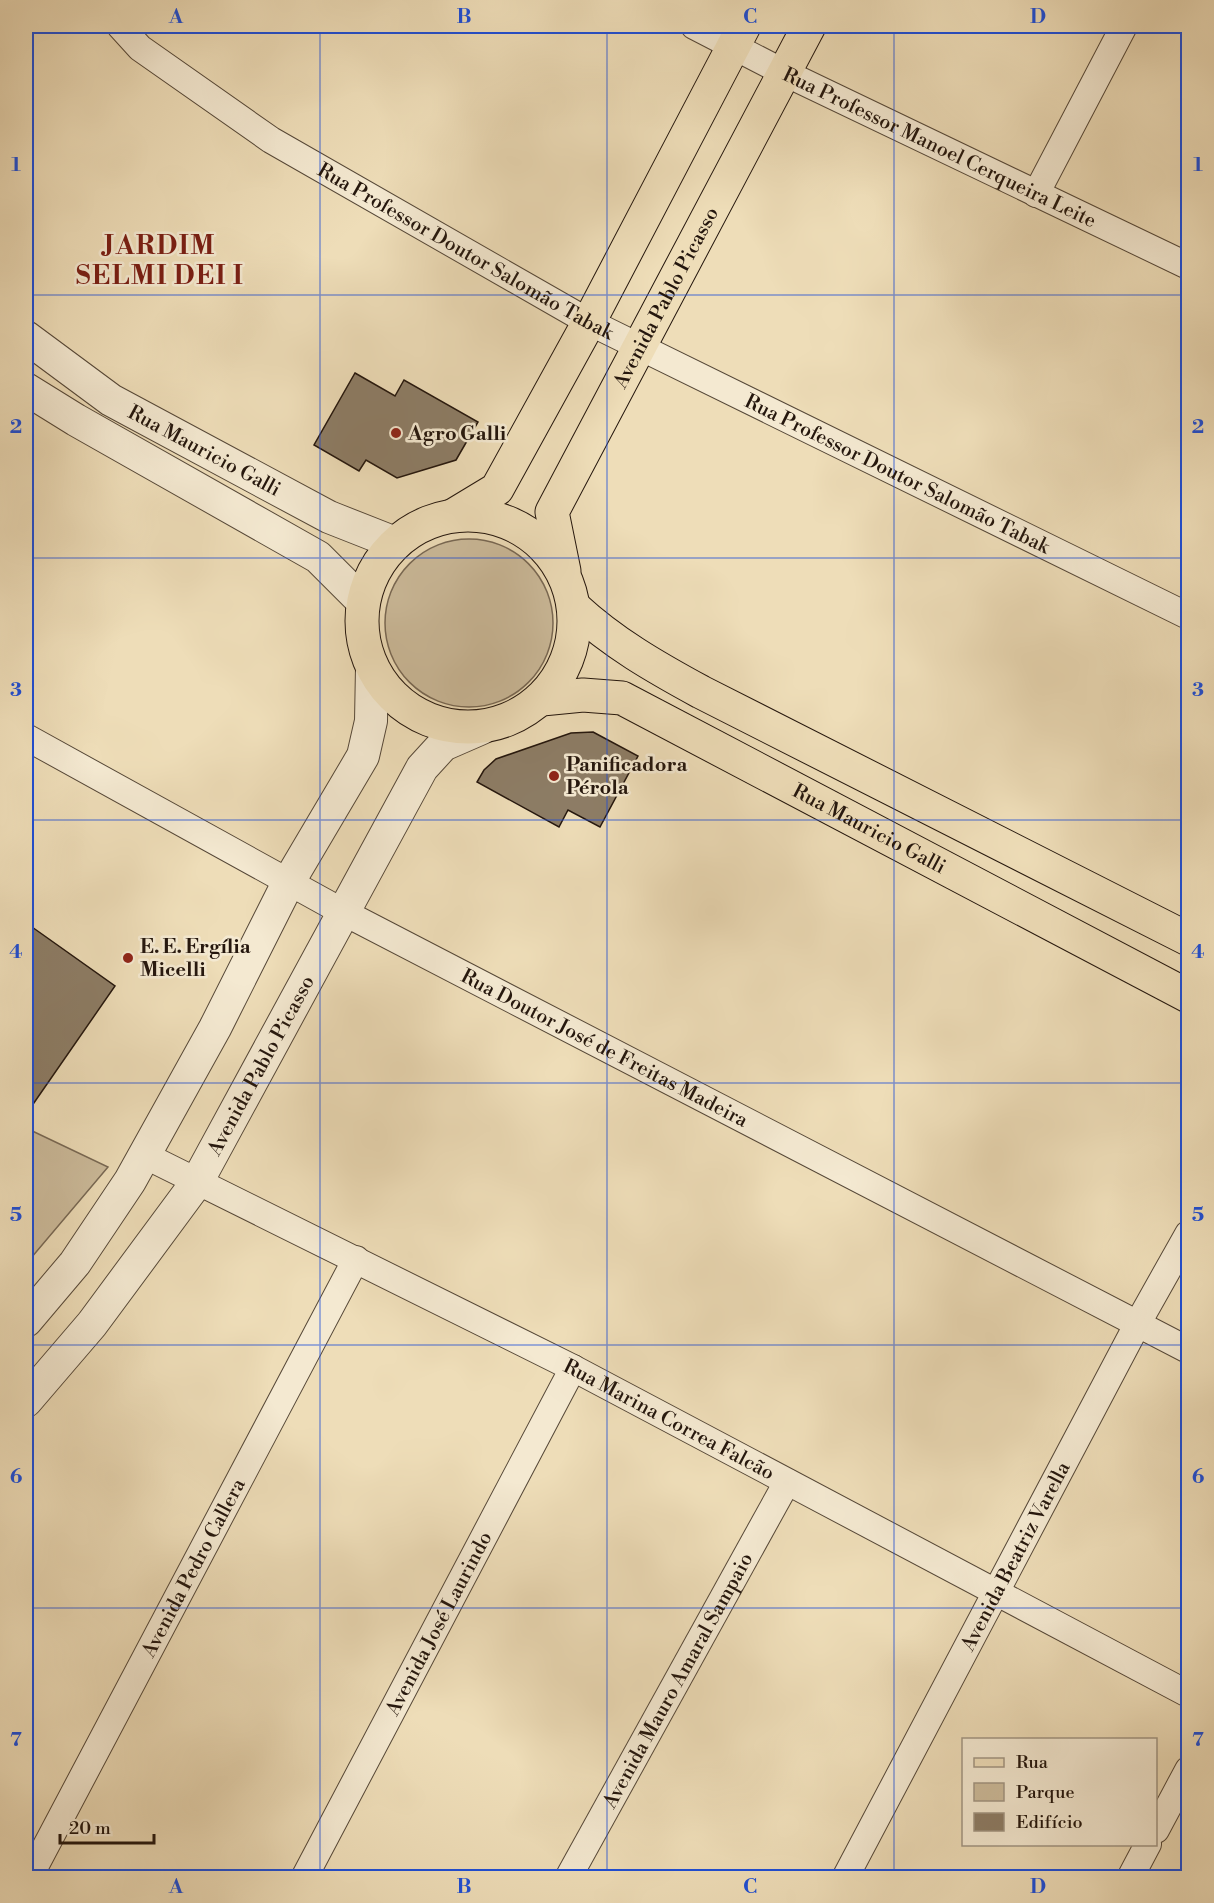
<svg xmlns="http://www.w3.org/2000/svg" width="1214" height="1903" viewBox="0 0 1214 1903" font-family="'Libre Bodoni',serif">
	<rect width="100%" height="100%" fill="#eeddb8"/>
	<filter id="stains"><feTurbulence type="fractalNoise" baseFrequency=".00333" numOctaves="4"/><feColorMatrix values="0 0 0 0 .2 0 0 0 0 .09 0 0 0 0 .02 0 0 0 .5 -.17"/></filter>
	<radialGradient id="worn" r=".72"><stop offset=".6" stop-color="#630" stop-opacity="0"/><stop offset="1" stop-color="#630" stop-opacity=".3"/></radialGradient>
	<!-- green -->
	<g fill="#ccbb9b" stroke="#786854" stroke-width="1.5">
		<circle cx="469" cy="623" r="84"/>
		<polygon points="26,1128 108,1167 26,1264"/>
	</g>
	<!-- building -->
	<g fill="#8d7d66" stroke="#24160d" stroke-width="1.5">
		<polygon points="355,373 395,396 404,380 478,422 456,460 397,478 366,460 359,471 314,445"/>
		<polygon points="593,732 638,756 600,827 568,810 559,827 477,782 484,770 496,759 571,733"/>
		<polygon points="32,927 115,986 29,1110 26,1107 26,936"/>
	</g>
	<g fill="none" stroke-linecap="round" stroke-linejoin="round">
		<defs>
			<g id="minor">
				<path id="s1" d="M120,26L140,48L271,140L589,322L1188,616"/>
				<path id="s2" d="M694,26L785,73L1188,266"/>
				<polyline points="1036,194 1124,26"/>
				<path id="s3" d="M26,737L343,912L1188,1350"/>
				<path id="s4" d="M144,1155L573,1368L1188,1694"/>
				<polyline points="1156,1830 1188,1770"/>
				<path id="s5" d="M29,1878L356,1259"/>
				<path id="s6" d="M304,1878L573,1368"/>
				<path id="s7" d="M568,1878L787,1482"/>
				<path id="s8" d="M845,1878L1138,1323L1188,1234"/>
				<polyline points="1130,1878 1148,1844"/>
			</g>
			<g id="tertiary">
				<path id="s9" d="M26,337L111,400L329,517L395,543"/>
				<polyline points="26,389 76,420 318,557 363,602"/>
				<polyline points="26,1321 75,1263 130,1181 215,1028 288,883 363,756 371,721 372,667"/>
				<path id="s10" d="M26,1401L92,1324L197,1182L422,768L443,745L482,728"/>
			</g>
			<g id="primary">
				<circle cx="468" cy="621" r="106"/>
				<polyline points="454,515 497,489 589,322 744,26"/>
				<path id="s11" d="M564,571L552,512L809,26"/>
				<path d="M574,607C613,643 655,667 701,692L1188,939"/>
				<path id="s12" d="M542,699L583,695L622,698L1188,996"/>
			</g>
		</defs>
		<!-- minor casing -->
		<use href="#minor" stroke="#564838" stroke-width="28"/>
		<!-- tertiary casing -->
		<use href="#tertiary" stroke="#564838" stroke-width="34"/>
		<!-- primary casing -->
		<use href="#primary" stroke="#24160d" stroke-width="35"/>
		<!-- minor -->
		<use href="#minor" stroke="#f4e9d1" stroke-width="26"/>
		<!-- tertiary -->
		<use href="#tertiary" stroke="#f4e9d1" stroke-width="32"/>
		<!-- primary -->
		<use href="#primary" stroke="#eeddb8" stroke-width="33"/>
	</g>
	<!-- grid -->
	<path fill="none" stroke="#1d4ed8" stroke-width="1.5" stroke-opacity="0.55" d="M320,26V1878M607,26V1878M894,26V1878M26,295H1188M26,558H1188M26,820H1188M26,1083H1188M26,1345H1188M26,1608H1188"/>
	<!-- markers -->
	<g fill="#8f2418" stroke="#f4e9d1" stroke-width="2">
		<circle cx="396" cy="433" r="6"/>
		<circle cx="554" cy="776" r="6"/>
		<circle cx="128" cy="958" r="6"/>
	</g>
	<g text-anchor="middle" stroke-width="5" stroke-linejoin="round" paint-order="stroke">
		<!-- street labels -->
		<g font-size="20" fill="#24160d" stroke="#f4e9d1">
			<text dy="7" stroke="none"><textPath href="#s2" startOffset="274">Rua Professor Manoel Cerqueira Leite</textPath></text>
			<text dy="7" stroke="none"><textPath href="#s1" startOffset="414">Rua Professor Doutor Salomão Tabak</textPath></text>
			<text dy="7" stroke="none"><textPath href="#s11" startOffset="303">Avenida Pablo Picasso</textPath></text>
			<text dy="7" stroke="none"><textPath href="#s9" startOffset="212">Rua Mauricio Galli</textPath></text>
			<text dy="7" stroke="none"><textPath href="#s1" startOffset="900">Rua Professor Doutor Salomão Tabak</textPath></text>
			<text dy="7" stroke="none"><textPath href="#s12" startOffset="360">Rua Mauricio Galli</textPath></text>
			<text dy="7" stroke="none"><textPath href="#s3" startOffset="657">Rua Doutor José de Freitas Madeira</textPath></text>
			<text dy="7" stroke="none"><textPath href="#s10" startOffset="411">Avenida Pablo Picasso</textPath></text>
			<text dy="7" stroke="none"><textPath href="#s4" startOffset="588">Rua Marina Correa Falcão</textPath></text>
			<text dy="7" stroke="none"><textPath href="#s8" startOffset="364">Avenida Beatriz Varella</textPath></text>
			<text dy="7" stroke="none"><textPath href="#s5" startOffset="351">Avenida Pedro Callera</textPath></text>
			<text dy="7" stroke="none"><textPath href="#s6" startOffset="288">Avenida José Laurindo</textPath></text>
			<text dy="7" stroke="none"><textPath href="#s7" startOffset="226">Avenida Mauro Amaral Sampaio</textPath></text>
		</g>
		<!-- poi labels -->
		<g font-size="20" font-weight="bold" fill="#24160d" stroke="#f4e9d1" text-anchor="start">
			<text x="408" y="440">Agro Galli</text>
			<text x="566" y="771">Panificadora<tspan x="566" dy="23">Pérola</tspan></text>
			<text x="140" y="953">E. E. Ergília<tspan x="140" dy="23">Micelli</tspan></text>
		</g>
		<!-- district labels -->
		<g font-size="26" font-weight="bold" letter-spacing="1.5" fill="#7a1f14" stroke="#f4e9d1">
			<text x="160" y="254">JARDIM<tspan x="160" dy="30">SELMI DEI I</tspan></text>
		</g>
	</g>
	<!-- margin -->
	<rect width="1214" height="1903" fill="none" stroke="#eeddb8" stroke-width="66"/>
	<!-- legend -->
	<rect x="962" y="1738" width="195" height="108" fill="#f4e9d1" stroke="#a19583" stroke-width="1.5"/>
	<rect x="974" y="1758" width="30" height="9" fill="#eeddb8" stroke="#a19583" stroke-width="1.5"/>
	<text x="1016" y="1768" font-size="18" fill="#24160d">Rua</text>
	<rect x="974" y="1783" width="30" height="18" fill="#ccbb9b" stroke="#a19583" stroke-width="1.5"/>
	<text x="1016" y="1798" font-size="18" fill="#24160d">Parque</text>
	<rect x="974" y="1813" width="30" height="18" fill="#8d7d66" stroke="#a19583" stroke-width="1.5"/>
	<text x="1016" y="1828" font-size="18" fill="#24160d">Edifício</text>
	<!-- scale -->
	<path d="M60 1834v9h94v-9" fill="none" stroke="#24160d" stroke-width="3"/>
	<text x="69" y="1834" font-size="18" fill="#24160d" stroke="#f4e9d1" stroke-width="4.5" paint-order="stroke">20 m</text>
	<rect x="33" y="33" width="1148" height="1837" fill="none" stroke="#1d4ed8" stroke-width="2"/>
	<g font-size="20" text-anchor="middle" font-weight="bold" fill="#1d4ed8">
		<text x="176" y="23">A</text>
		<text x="464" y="23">B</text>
		<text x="750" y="23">C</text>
		<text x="1038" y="23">D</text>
		<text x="16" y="171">1</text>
		<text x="1198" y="171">1</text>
		<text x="16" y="433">2</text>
		<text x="1198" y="433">2</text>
		<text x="16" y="696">3</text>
		<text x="1198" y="696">3</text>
		<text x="16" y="958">4</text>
		<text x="1198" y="958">4</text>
		<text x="16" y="1221">5</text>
		<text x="1198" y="1221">5</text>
		<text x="16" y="1483">6</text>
		<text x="1198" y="1483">6</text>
		<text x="16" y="1746">7</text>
		<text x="1198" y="1746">7</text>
		<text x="176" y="1893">A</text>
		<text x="464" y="1893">B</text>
		<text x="750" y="1893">C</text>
		<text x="1038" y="1893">D</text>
	</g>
	<rect width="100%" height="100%" filter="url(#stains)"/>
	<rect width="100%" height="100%" fill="url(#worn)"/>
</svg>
